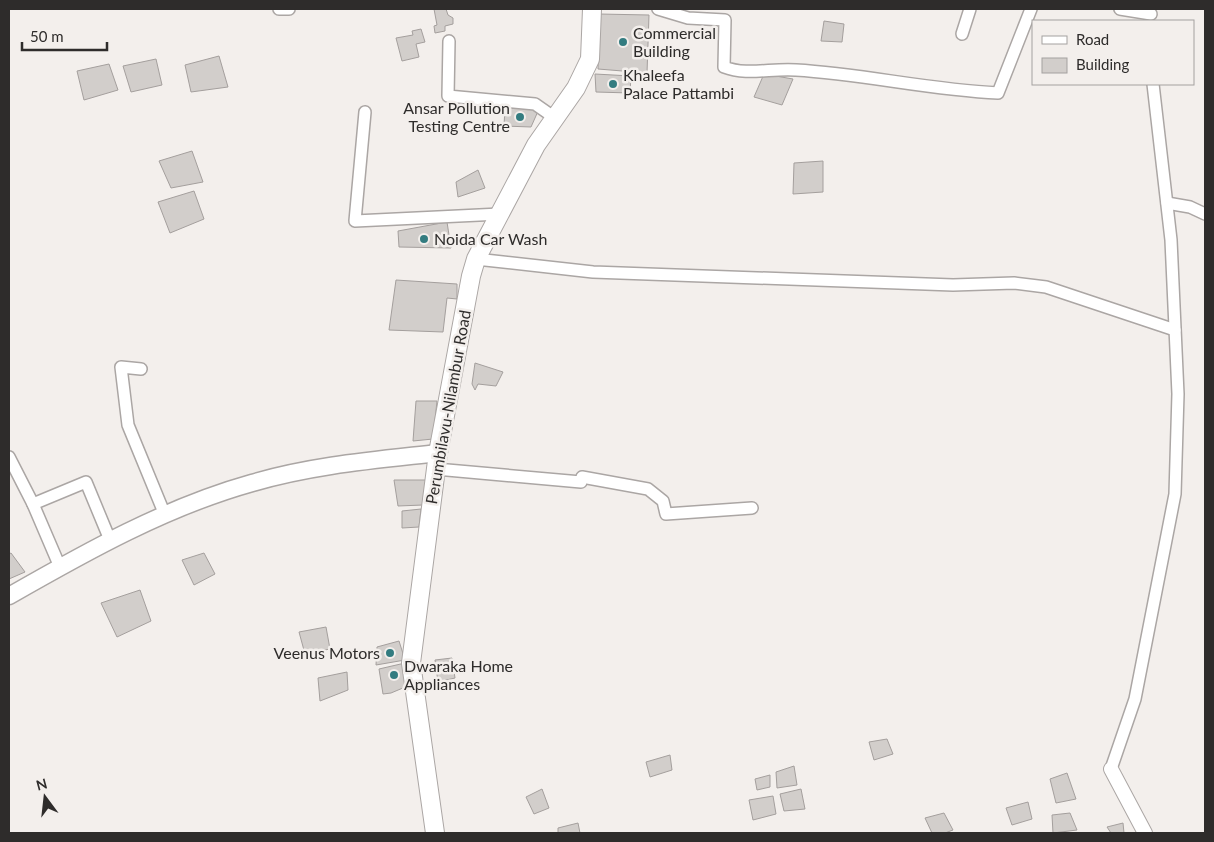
<svg xmlns="http://www.w3.org/2000/svg" width="1214" height="842" viewBox="0 0 1214 842" font-family="Lato,sans-serif">
	<rect width="100%" height="100%" fill="#f3efec"/>
	<!-- building -->
	<g fill="#d2cecb" stroke="#a49f9d">
		<polygon points="434,9 446,9 448,15 453,18 453,24 445,26 445,31 435,33 434,26 437,25"/>
		<polygon points="599,14 649,15 647,73 598,69"/>
		<polygon points="824,21 844,24 842,42 821,41"/>
		<polygon points="421,29 425,42 416,44 419,57 402,61 396,38 413,35 412,31"/>
		<polygon points="219,56 228,87 191,92 185,65"/>
		<polygon points="156,59 162,85 131,92 123,66"/>
		<polygon points="109,64 118,90 84,100 77,71"/>
		<polygon points="595,74 631,76 630,93 596,92"/>
		<polygon points="764,74 793,79 782,105 754,97"/>
		<polygon points="505,108 539,109 531,127 504,126"/>
		<polygon points="192,151 203,182 171,188 159,161"/>
		<polygon points="823,161 823,192 793,194 794,163"/>
		<polygon points="478,170 485,188 458,197 456,182"/>
		<polygon points="194,191 204,219 170,233 158,202"/>
		<polygon points="447,222 451,248 399,247 398,231"/>
		<polygon points="396,280 457,284 457,299 447,298 443,332 389,330"/>
		<polygon points="475,363 503,372 496,386 478,384 475,390 472,384"/>
		<polygon points="416,401 437,401 433,439 413,441"/>
		<polygon points="394,480 427,480 423,505 398,506"/>
		<polygon points="421,509 419,527 402,528 402,511"/>
		<polygon points="11,553 25,572 9,579 9,554"/>
		<polygon points="204,553 215,574 194,585 182,560"/>
		<polygon points="140,590 151,621 117,637 101,603"/>
		<polygon points="326,627 330,649 305,654 299,632"/>
		<polygon points="399,641 405,660 376,665 377,647"/>
		<polygon points="452,658 455,678 438,682 435,660"/>
		<polygon points="405,663 410,685 391,693 383,694 379,669"/>
		<polygon points="347,672 348,690 320,701 318,678"/>
		<polygon points="887,739 893,754 874,760 869,742"/>
		<polygon points="670,755 672,770 650,777 646,762"/>
		<polygon points="794,766 797,785 777,788 776,772"/>
		<polygon points="1067,773 1076,799 1056,803 1050,779"/>
		<polygon points="770,775 770,787 757,790 755,779"/>
		<polygon points="542,789 549,808 534,814 526,797"/>
		<polygon points="801,789 805,809 784,811 780,794"/>
		<polygon points="773,796 776,814 753,820 749,800"/>
		<polygon points="1028,802 1032,819 1012,825 1006,808"/>
		<polygon points="944,813 953,830 945,833 932,833 925,818"/>
		<polygon points="1070,813 1077,830 1053,833 1052,815"/>
		<polygon points="578,823 580,833 558,833 558,828"/>
		<polygon points="1123,823 1124,833 1111,833 1107,827"/>
	</g>
	<g fill="none" stroke-linecap="round" stroke-linejoin="round">
		<defs>
			<g id="minor">
				<polyline points="279,9 289,9"/>
				<path d="M658,9L688,18L725,20L724,67C747,76 771,68 796,70C864,74 930,90 998,93L1031,9"/>
				<polyline points="1120,9 1151,14"/>
				<polyline points="962,34 970,9"/>
				<polyline points="449,41 448,96 535,104 555,118"/>
				<polyline points="365,112 355,221 500,214"/>
				<polyline points="1167,203 1190,207 1205,214"/>
				<polyline points="476,259 593,272 953,285 1014,283 1046,287 1175,330"/>
				<polyline points="141,369 121,367 128,425 165,515"/>
				<polyline points="9,457 33,504 60,567"/>
				<polyline points="436,469 581,482 582,477 648,489 663,501 666,514 752,508"/>
				<polyline points="33,504 86,482 110,540"/>
				<polyline points="1111,769 1135,699 1175,494 1178,394 1171,240 1153,84"/>
			</g>
			<polyline id="tertiary" points="1111,769 1145,833"/>
			<path id="secondary" d="M9,596C86,552 166,507 252,483C313,465 376,460 438,453"/>
			<polyline id="primary" points="435,833 411,663 438,453 471,276 476,259 536,145 576,88 590,59 592,9"/>
		</defs>
		<!-- minor casing -->
		<use href="#minor" stroke="#aba6a4" stroke-width="14"/>
		<!-- tertiary casing -->
		<use href="#tertiary" stroke="#aba6a4" stroke-width="16"/>
		<!-- secondary casing -->
		<use href="#secondary" stroke="#aba6a4" stroke-width="19"/>
		<!-- primary casing -->
		<use href="#primary" stroke="#aba6a4" stroke-width="20"/>
		<!-- minor -->
		<use href="#minor" stroke="#fff" stroke-width="11"/>
		<!-- tertiary -->
		<use href="#tertiary" stroke="#fff" stroke-width="14"/>
		<!-- secondary -->
		<use href="#secondary" stroke="#fff" stroke-width="16"/>
		<!-- primary -->
		<use href="#primary" stroke="#fff" stroke-width="18"/>
	</g>
	<!-- markers -->
	<g fill="#337c80" stroke="#f3efec" stroke-width="2">
		<circle cx="623" cy="42" r="5"/>
		<circle cx="613" cy="84" r="5"/>
		<circle cx="520" cy="117" r="5"/>
		<circle cx="424" cy="239" r="5"/>
		<circle cx="390" cy="653" r="5"/>
		<circle cx="394" cy="675" r="5"/>
	</g>
	<g text-anchor="middle" stroke-width="5" stroke-linejoin="round" paint-order="stroke">
		<!-- poi labels -->
		<g font-size="16" fill="#2e2c2b" stroke="#f3efec" text-anchor="start">
			<text x="633" y="39">Commercial<tspan x="633" dy="18">Building</tspan></text>
			<text x="623" y="81">Khaleefa<tspan x="623" dy="18">Palace Pattambi</tspan></text>
			<text x="510" y="114" text-anchor="end">Ansar Pollution<tspan x="510" dy="18">Testing Centre</tspan></text>
			<text x="434" y="245">Noida Car Wash</text>
			<text x="380" y="659" text-anchor="end">Veenus Motors</text>
			<text x="404" y="672">Dwaraka Home<tspan x="404" dy="18">Appliances</tspan></text>
		</g>
		<!-- street labels -->
		<g font-size="16" fill="#2e2c2b" stroke="#f3efec">
			<text transform="translate(448 407) rotate(-80)" y="6">Perumbilavu-Nilambur Road</text>
		</g>
	</g>
	<!-- border -->
	<rect width="1214" height="842" fill="none" stroke="#2e2c2b" stroke-width="20"/>
	<!-- legend -->
	<rect x="1032" y="20" width="162" height="65" fill="#f3efec" stroke="#a4a19f"/>
	<rect x="1042" y="36" width="25" height="8" fill="#ffffff" stroke="#a4a19f"/>
	<text x="1076" y="45" font-size="15" fill="#2e2c2b">Road</text>
	<rect x="1042" y="58" width="25" height="15" fill="#d2cecb" stroke="#a4a19f"/>
	<text x="1076" y="70" font-size="15" fill="#2e2c2b">Building</text>
	<!-- north arrow -->
	<g transform="translate(45 797) rotate(345)" stroke="#f3efec" stroke-width="4" paint-order="stroke">
	<path d="M0-4L9 19L0 12L-9 19Z" fill="#2e2c2b"/>
	<text y="-8" font-size="14" font-weight="bold" text-anchor="middle" fill="#2e2c2b">N</text>
	</g>
	<!-- scale -->
	<path d="M22 42v8h85v-8" fill="none" stroke="#2e2c2b" stroke-width="2.5"/>
	<text x="30" y="42" font-size="15" fill="#2e2c2b" stroke="#f3efec" stroke-width="4" paint-order="stroke">50 m</text>
</svg>
